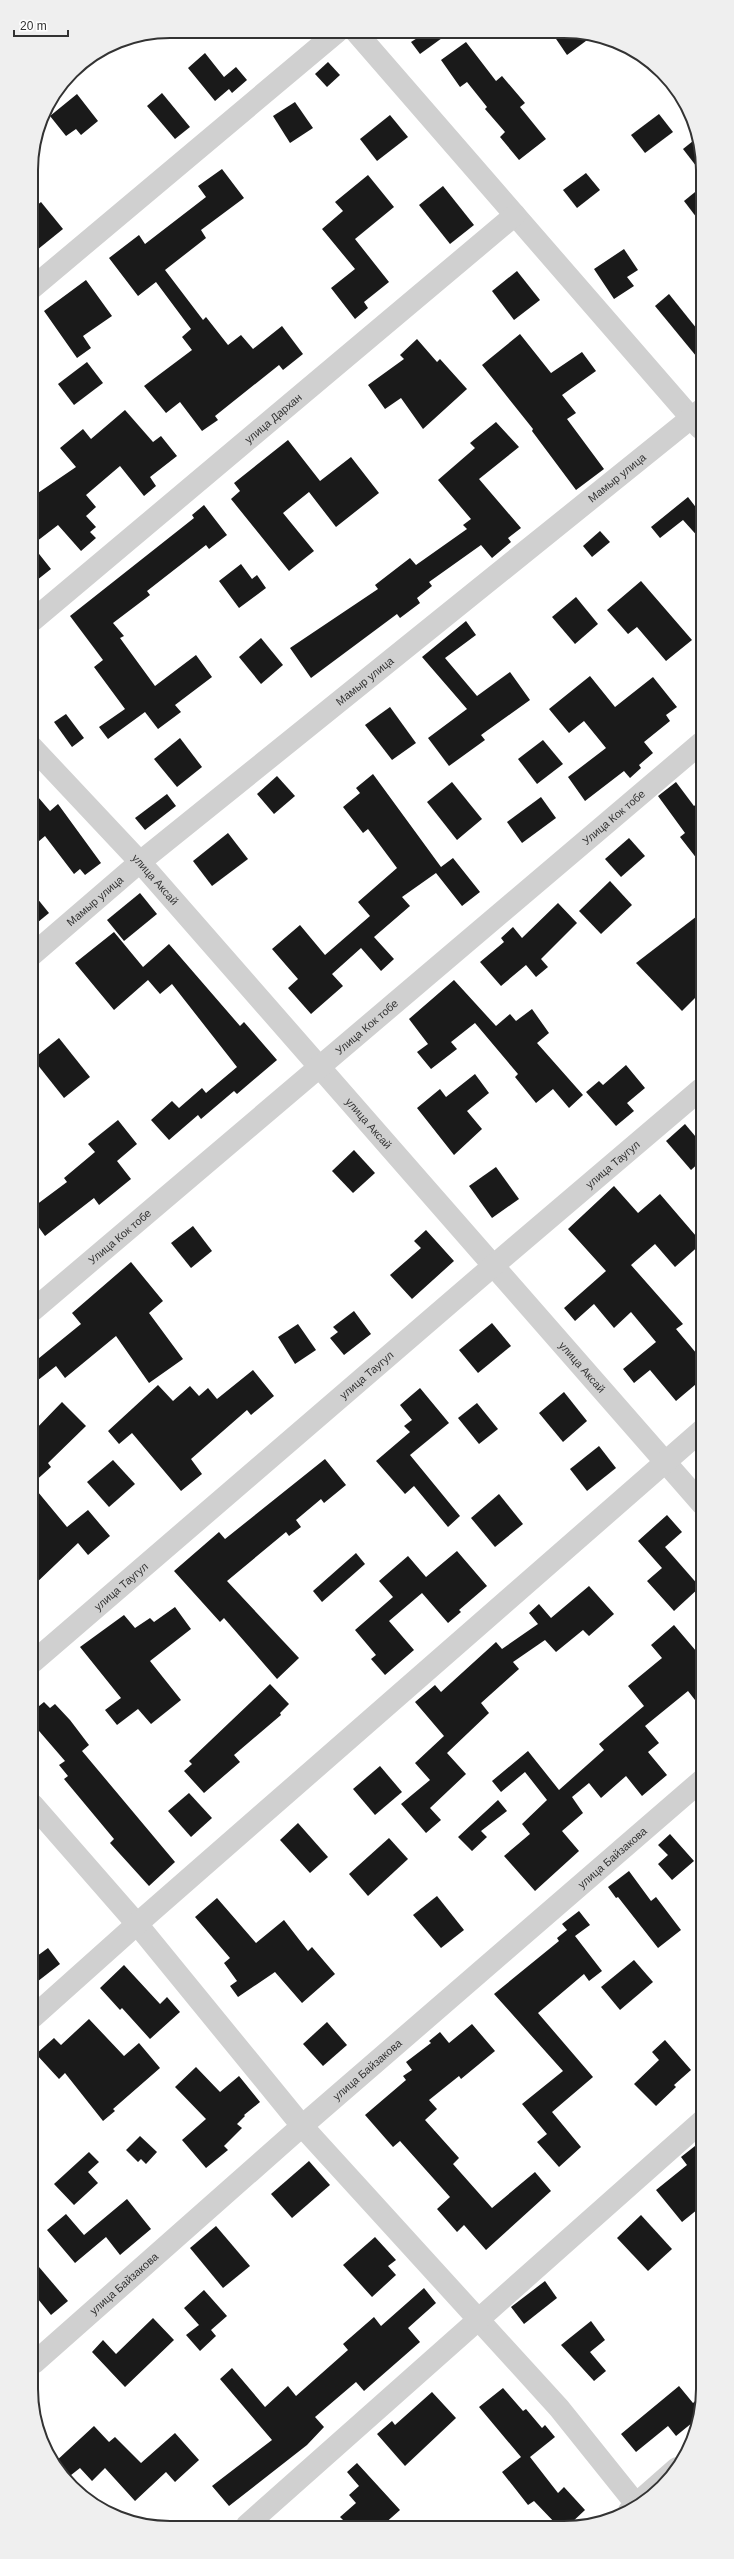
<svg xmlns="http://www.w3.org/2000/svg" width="734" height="2559" viewBox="0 0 734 2559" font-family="Helvetica,sans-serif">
	<rect width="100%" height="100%" fill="#fff"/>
	<!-- building -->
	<g fill="#1a1a1a">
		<polygon points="425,33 449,33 420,54 411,42"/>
		<polygon points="552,33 592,34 594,35 567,55"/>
		<polygon points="466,42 496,81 502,76 525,103 520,107 546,139 519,160 500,137 505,132 485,109 487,107 467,82 460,87 441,60"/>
		<polygon points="205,53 224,77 236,67 247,80 232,93 229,89 215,101 188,68"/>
		<polygon points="328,62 340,75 327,87 315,74"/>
		<polygon points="162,93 190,127 175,139 147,106"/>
		<polygon points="77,94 98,121 81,135 76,129 66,136 50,116"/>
		<polygon points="295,102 313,128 290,143 273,116"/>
		<polygon points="659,114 673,132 645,153 631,135"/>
		<polygon points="390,115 408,137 377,161 360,139"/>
		<polygon points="698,137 700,143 700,171 683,149"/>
		<polygon points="222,169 244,198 201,230 206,238 165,270 203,320 206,317 228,345 241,335 253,349 282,326 303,354 283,370 279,365 215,416 218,420 202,431 180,402 166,413 144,386 192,350 182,337 191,329 156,282 138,296 109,258 139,235 145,244 206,197 198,186"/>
		<polygon points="586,173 600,190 577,208 563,190"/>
		<polygon points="368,175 394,207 355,239 389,282 364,302 368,308 355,319 331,288 355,269 322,229 343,211 335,202"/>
		<polygon points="443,186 474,225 450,244 419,205"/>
		<polygon points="700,188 700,222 684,201"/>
		<polygon points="41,202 63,229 37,250 31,243 31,210"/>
		<polygon points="624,249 638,270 627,277 634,286 614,299 594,269"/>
		<polygon points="517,271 540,300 514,320 492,291"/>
		<polygon points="86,280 112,316 83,336 91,348 77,358 44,311"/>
		<polygon points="669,294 701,334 701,362 655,306"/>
		<polygon points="520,334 551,373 582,352 596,371 562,395 576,413 567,419 604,469 576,490 532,431 533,429 482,365"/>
		<polygon points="417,339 437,362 440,359 467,389 423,429 401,398 385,409 368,385 404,359 400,355"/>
		<polygon points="87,362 103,383 74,405 58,384"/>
		<polygon points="125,410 153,442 161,436 177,456 150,477 156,486 144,496 120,466 86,495 96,507 86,516 96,527 90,532 96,538 81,551 58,525 32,545 51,569 32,584 32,497 76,467 60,448 83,429 91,439"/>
		<polygon points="496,422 519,447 479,479 521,528 508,538 511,542 492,558 481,545 429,582 432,586 417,598 420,603 400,618 397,614 311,678 290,648 378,589 375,585 410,558 416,565 467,529 463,525 471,519 438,480 475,448 470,443"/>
		<polygon points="288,440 320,481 351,457 379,493 336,527 309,492 283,513 314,551 289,571 231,499 240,491 234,483"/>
		<polygon points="688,497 701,514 701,540 683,520 660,538 651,527"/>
		<polygon points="204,505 227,535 209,549 206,545 147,591 150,595 113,623 124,636 120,638 155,686 196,655 212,677 175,705 181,712 158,729 145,712 108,739 99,727 125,709 94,667 103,660 70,616 194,518 192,515"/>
		<polygon points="600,531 610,542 592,557 583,546"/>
		<polygon points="241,564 252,579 257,575 266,588 239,608 219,581"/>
		<polygon points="641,581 692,640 666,661 637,627 628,634 607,610"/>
		<polygon points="576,597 598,624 575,644 552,617"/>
		<polygon points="466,621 476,635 445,658 477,696 510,672 530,700 481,735 485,740 449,766 428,738 467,709 422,657"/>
		<polygon points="261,638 283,665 261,684 239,657"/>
		<polygon points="590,676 615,707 653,677 677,707 666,715 670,721 644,742 653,753 639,765 641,768 630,778 624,771 585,801 568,777 606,748 584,721 569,733 549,709"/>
		<polygon points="390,707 416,743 392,760 365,725"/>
		<polygon points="66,714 84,738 72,747 54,722"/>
		<polygon points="180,738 202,767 177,787 154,759"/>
		<polygon points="543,740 563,764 537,784 518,759"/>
		<polygon points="373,774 441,867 453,858 480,892 462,906 436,873 402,897 410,906 374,937 394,959 381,971 361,948 332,974 343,986 311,1014 288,988 298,979 272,949 300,925 325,955 370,916 358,902 397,868 368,829 363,833 343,807 360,793 356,788"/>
		<polygon points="277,776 295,796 274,814 257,794"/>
		<polygon points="452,782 482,819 457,840 427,802"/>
		<polygon points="676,782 694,806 701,800 701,864 680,837 685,833 658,796"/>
		<polygon points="32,790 50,811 58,804 101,863 85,875 80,869 74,874 45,836 32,847"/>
		<polygon points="167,794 176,806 145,830 135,818"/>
		<polygon points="541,797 556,818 522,843 507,822"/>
		<polygon points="228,833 248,859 212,886 193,861"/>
		<polygon points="629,838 645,856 621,877 605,859"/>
		<polygon points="610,881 632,905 601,934 579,911"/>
		<polygon points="32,892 49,913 32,927"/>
		<polygon points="140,893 157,914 124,941 107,920"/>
		<polygon points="558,903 577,923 541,959 548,967 536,977 526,965 501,986 480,962 504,942 501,938 513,927 522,938"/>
		<polygon points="701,913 701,992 682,1011 636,963"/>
		<polygon points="114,932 143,967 169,944 240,1026 244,1022 277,1060 237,1094 234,1091 201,1119 198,1115 169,1140 151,1120 172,1101 179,1108 202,1088 206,1093 237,1067 172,984 160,994 148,980 114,1010 75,963"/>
		<polygon points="454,980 496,1026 510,1014 516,1021 532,1009 549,1033 537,1043 583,1095 569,1108 553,1089 536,1103 515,1077 518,1074 475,1023 451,1042 457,1049 431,1069 417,1052 428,1044 409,1019"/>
		<polygon points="59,1038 90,1077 64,1098 33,1059"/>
		<polygon points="626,1065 645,1088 627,1103 634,1111 616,1126 586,1092 599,1081 603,1085"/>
		<polygon points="475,1074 489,1093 467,1111 482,1129 454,1155 417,1108 440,1089 446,1097"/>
		<polygon points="118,1120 137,1144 117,1161 131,1179 99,1205 94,1198 45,1236 32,1218 32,1208 67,1182 64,1178 95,1152 88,1144"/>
		<polygon points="685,1124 701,1143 701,1161 691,1170 666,1141"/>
		<polygon points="354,1150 375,1173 353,1193 332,1171"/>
		<polygon points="496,1167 519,1199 492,1218 469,1186"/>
		<polygon points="614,1186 638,1213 660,1194 702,1243 675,1267 655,1244 631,1265 683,1324 676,1329 702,1360 702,1379 676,1401 650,1370 634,1383 623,1369 656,1342 631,1312 614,1328 594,1304 575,1321 564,1308 606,1271 568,1229"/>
		<polygon points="193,1226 212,1251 191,1268 171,1243"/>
		<polygon points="426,1230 454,1261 412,1299 390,1275 421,1248 414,1241"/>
		<polygon points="131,1262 163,1301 149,1313 183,1359 149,1383 116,1336 65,1378 56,1366 33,1384 33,1363 81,1324 72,1313"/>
		<polygon points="354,1311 371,1334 344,1355 330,1338 338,1332 333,1327"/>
		<polygon points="492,1323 511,1346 478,1373 459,1350"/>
		<polygon points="298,1324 316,1350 295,1364 278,1337"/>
		<polygon points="253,1370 274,1396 251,1415 247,1410 191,1459 202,1474 181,1491 132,1433 119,1444 108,1431 158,1385 173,1401 190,1386 199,1396 208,1388 217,1399"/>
		<polygon points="420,1388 449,1423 410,1455 460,1516 448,1527 414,1486 405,1494 376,1461 410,1432 404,1426 412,1420 400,1405"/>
		<polygon points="564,1392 587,1421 563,1442 539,1413"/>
		<polygon points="62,1402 86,1426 48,1463 51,1467 33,1483 33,1432"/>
		<polygon points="477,1403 498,1429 479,1444 458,1418"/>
		<polygon points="599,1446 616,1468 587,1491 570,1469"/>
		<polygon points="325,1459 346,1485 324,1503 321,1499 296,1520 301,1527 289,1536 286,1532 227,1581 299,1658 277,1679 224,1618 220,1622 174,1571 219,1532 225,1539"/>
		<polygon points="113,1460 135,1484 109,1507 87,1482"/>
		<polygon points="33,1486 67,1527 88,1510 110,1536 88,1555 78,1543 33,1586"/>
		<polygon points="499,1494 523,1524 495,1547 471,1518"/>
		<polygon points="667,1515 682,1532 665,1547 700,1587 674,1611 647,1581 662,1568 638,1541"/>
		<polygon points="457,1551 487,1586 459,1610 461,1612 448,1623 422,1593 389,1621 414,1650 385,1675 371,1659 376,1655 355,1630 393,1597 379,1581 408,1556 426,1577"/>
		<polygon points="356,1553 365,1564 322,1602 313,1591"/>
		<polygon points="589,1586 614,1614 589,1636 583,1630 556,1652 545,1640 513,1662 519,1669 481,1703 489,1713 447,1753 466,1774 430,1808 441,1820 426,1833 401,1804 430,1780 415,1763 444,1736 415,1702 435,1685 441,1692 496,1642 502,1649 538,1624 529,1613 539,1604 551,1618"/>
		<polygon points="175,1607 191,1629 150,1661 181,1700 151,1724 138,1709 117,1725 105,1710 121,1698 80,1647 124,1615 135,1628 150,1618 154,1622"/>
		<polygon points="674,1625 702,1658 702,1709 688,1691 645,1726 659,1743 648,1752 667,1775 642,1796 626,1776 601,1798 589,1783 572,1797 583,1813 562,1831 579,1851 535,1891 504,1856 530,1834 522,1824 547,1800 525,1772 501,1792 492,1781 528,1751 559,1790 604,1750 599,1744 644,1706 628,1686 662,1658 651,1645"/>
		<polygon points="270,1684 289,1704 280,1713 281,1715 234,1755 240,1762 204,1793 184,1771 192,1764 189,1761"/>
		<polygon points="44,1702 50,1708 55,1704 70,1720 89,1745 82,1751 175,1862 149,1886 110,1843 114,1839 64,1779 68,1776 59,1765 65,1761 33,1724 33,1711"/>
		<polygon points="380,1766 402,1792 375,1815 353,1789"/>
		<polygon points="189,1793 212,1818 191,1837 168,1811"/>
		<polygon points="498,1800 507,1811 481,1831 487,1837 472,1851 458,1837"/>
		<polygon points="298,1823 328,1857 310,1873 280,1840"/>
		<polygon points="670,1834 694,1861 672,1880 658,1864 668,1855 658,1845"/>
		<polygon points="389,1838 408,1859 368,1896 349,1874"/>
		<polygon points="629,1871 651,1901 656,1897 681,1930 658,1948 618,1897 616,1898 608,1887"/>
		<polygon points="437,1896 464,1930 441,1948 413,1915"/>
		<polygon points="217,1898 256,1943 284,1920 308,1951 312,1947 335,1974 302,2003 275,1972 238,1997 230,1986 237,1981 224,1963 230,1958 195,1917"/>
		<polygon points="579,1911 590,1925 575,1936 602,1971 589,1981 584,1974 538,2013 593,2077 552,2112 581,2147 559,2167 537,2142 547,2134 522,2104 563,2071 494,1994 559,1941 557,1938 567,1930 562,1924"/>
		<polygon points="48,1948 60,1964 33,1985 33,1959"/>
		<polygon points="634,1960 653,1982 620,2010 601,1987"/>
		<polygon points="124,1965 160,2004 167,1997 180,2012 150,2039 122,2008 120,2010 100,1988"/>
		<polygon points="89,2019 124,2056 139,2043 160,2068 113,2109 115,2111 103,2121 65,2073 59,2079 36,2054 54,2038 61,2045"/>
		<polygon points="327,2022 347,2045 323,2066 303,2044"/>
		<polygon points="472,2024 495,2051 461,2079 459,2076 429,2100 437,2109 425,2120 459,2158 453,2164 492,2208 535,2172 551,2191 486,2250 464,2225 457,2232 437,2209 450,2197 400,2141 393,2147 365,2115 406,2080 403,2076 412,2070 406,2062 431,2043 429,2041 440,2032 449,2043"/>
		<polygon points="665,2040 691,2070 674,2085 676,2087 656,2106 634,2084 659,2060 652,2052"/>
		<polygon points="196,2067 220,2092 239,2076 260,2102 244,2115 245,2116 237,2124 242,2128 224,2146 228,2150 206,2168 182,2140 206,2119 175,2087"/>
		<polygon points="140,2136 157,2152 146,2164 141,2159 138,2162 126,2150"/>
		<polygon points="695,2146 701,2154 702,2153 703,2205 682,2222 656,2190 687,2165 681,2157"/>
		<polygon points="89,2152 99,2162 88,2172 98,2183 74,2205 54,2184"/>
		<polygon points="309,2161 330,2185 292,2218 271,2194"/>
		<polygon points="127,2199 151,2229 120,2255 106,2237 75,2263 47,2230 66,2214 84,2235"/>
		<polygon points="641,2215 672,2249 648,2271 617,2238"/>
		<polygon points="216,2226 250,2266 223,2288 190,2248"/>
		<polygon points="375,2237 396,2260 388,2266 396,2275 372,2297 343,2265"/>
		<polygon points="33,2260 68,2301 51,2315 33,2293"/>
		<polygon points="545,2281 557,2298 524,2324 511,2307"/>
		<polygon points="424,2288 436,2303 408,2328 420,2342 364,2391 356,2382 315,2417 324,2427 307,2445 229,2506 212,2486 272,2440 220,2379 232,2368 265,2407 288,2386 296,2396 348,2350 343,2344 374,2317 381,2326"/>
		<polygon points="204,2290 227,2316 211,2330 216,2336 200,2351 186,2335 199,2325 184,2308"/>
		<polygon points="153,2318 174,2340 125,2387 92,2352 103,2340 116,2354"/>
		<polygon points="591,2321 605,2340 590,2352 606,2371 594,2381 561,2345"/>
		<polygon points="679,2386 693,2403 703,2394 698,2418 676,2436 668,2426 636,2452 621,2434"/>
		<polygon points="503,2388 523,2411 526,2409 542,2428 545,2425 555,2437 530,2457 558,2493 564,2487 585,2510 569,2525 557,2525 534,2501 528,2505 502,2472 521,2457 479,2407"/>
		<polygon points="432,2392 456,2418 405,2466 377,2434 392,2421 395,2425"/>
		<polygon points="94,2426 109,2442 115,2437 141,2463 175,2433 199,2460 175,2482 166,2472 135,2501 105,2468 92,2481 80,2468 66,2479 54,2463"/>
		<polygon points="357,2463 400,2510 383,2525 348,2525 340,2517 356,2503 349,2495 359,2486 347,2472"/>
	</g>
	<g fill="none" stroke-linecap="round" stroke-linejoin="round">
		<!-- minor -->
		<g stroke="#d0d0d0" stroke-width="22">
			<polyline points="356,32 700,428"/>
			<polyline points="31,289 337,32"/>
			<path id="s1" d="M32,621L515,215"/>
			<path id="s2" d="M32,747L140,862L702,1504"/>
			<path id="s3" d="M32,955L140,862L701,410"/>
			<path id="s4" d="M32,1311L701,743"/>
			<path id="s5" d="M33,1662L493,1266L701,1089"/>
			<polyline points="33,1805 137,1924 302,2126 559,2408 636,2504 629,2511"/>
			<polyline points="33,2017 137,1924 702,1430"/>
			<path id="s6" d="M34,2363L302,2126L702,1780"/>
			<polyline points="636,2504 677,2468"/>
			<polyline points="247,2525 702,2121"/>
		</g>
	</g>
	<g text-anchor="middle" stroke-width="4" stroke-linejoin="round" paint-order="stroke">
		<!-- street labels -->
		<g font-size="11" fill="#333" stroke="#fff">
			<text dy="4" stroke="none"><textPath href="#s1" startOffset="315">улица Дархан</textPath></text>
			<text dy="4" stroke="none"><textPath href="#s3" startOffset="755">Мамыр улица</textPath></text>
			<text dy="4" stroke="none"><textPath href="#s3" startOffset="431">Мамыр улица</textPath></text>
			<text dy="4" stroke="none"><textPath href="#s4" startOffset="763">Улица Кок тобе</textPath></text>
			<text dy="4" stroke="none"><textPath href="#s2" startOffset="181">улица Аксай</textPath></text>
			<text dy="4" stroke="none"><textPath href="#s3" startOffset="83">Мамыр улица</textPath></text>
			<text dy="4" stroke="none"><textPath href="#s4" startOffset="439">Улица Кок тобе</textPath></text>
			<text dy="4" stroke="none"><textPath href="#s2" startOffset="505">улица Аксай</textPath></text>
			<text dy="4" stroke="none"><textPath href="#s5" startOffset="764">улица Таугул</textPath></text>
			<text dy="4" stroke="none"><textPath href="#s4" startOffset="115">Улица Кок тобе</textPath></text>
			<text dy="4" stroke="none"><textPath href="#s2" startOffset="829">улица Аксай</textPath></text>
			<text dy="4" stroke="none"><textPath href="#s5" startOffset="440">улица Таугул</textPath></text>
			<text dy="4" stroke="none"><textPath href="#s5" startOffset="116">улица Таугул</textPath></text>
			<text dy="4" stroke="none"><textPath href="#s6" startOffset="768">улица Байзакова</textPath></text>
			<text dy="4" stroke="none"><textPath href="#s6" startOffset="444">улица Байзакова</textPath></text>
			<text dy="4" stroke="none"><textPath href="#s6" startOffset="120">улица Байзакова</textPath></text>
		</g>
	</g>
	<!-- crop -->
	<path d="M0 0H734V2559H0ZM170 38H564A132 132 0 0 1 696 170V2389A132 132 0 0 1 564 2521H170A132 132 0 0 1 38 2389V170A132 132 0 0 1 170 38Z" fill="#efefef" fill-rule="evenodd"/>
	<path fill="none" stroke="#333" stroke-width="2" d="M170 38H564A132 132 0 0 1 696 170V2389A132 132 0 0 1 564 2521H170A132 132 0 0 1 38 2389V170A132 132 0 0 1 170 38Z"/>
	<!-- scale -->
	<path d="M14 30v6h54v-6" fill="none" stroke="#333333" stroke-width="2"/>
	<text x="20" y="30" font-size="12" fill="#333333" stroke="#ffffff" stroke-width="3" paint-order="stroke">20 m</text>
</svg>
